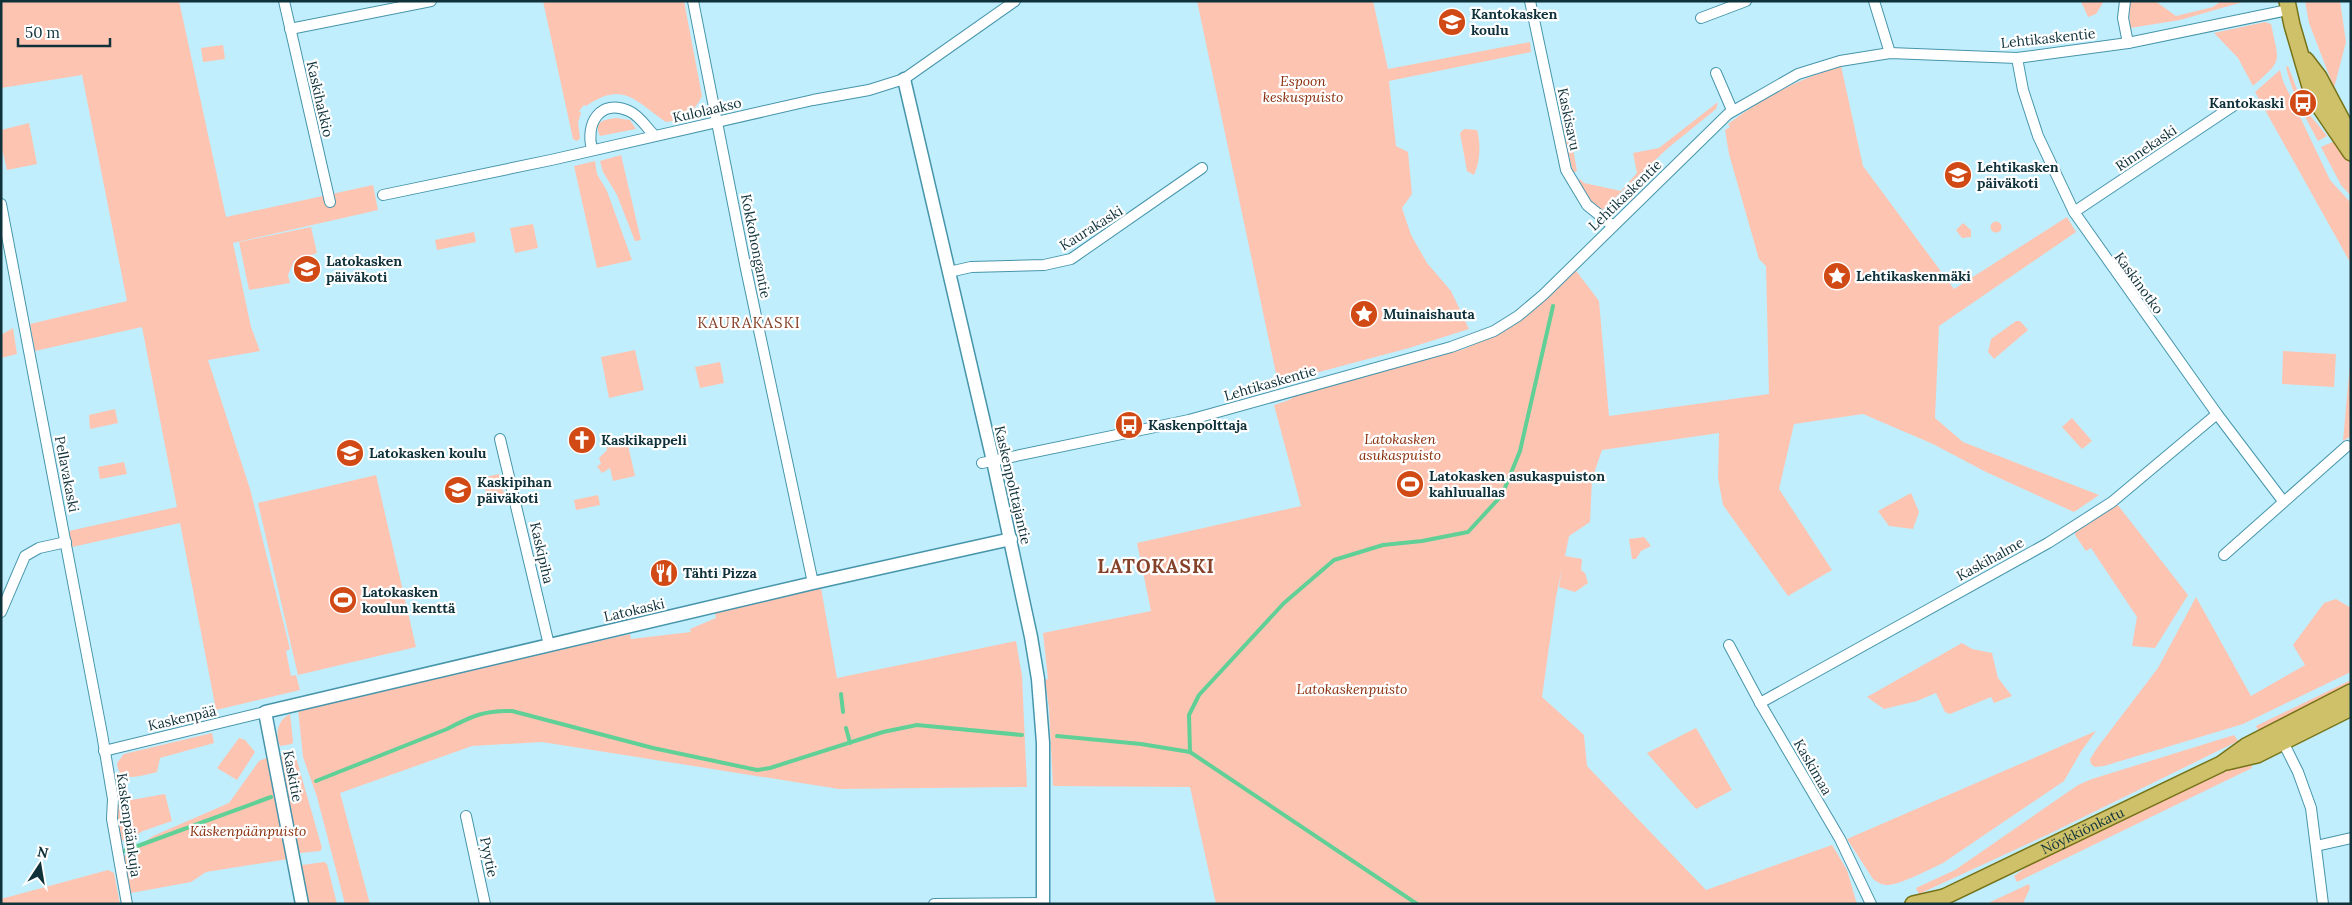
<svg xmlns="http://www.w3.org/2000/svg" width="2352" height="905" viewBox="0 0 2352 905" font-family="Lora,serif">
	<rect width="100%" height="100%" fill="#c1eefc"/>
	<!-- green -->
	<g fill="#fec4b2">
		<polygon points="1,1 179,1 226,217 373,185 378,210 233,243 251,327 260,351 208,360 250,489 290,649 286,651 291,676 296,675 300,690 216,710 180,523 72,547 69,531 177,507 142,327 35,351 30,324 127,301 82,75 1,88"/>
		<path d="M543,1H684L702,96C694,112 684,120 666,122C635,101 624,80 586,106L584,105L579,111L581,113L578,122L580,138L577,141L573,139Z"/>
		<polygon points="1197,1 1373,1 1388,69 1530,42 1531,52 1389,81 1396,146 1408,152 1412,194 1402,208 1411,235 1427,263 1451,291 1469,329 1409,348 1278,383"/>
		<polygon points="2081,1 2104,1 2096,14 2088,17"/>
		<polygon points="2129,1 2155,1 2176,16 2213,7 2221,1 2246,1 2180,20 2130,28"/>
		<polygon points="2305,1 2340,1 2346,42 2334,88 2309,23"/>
		<path d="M2265,22L2271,24C2279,63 2284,59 2253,86L2238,58L2214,33Z"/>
		<polygon points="223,45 225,59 203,62 201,48"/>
		<path d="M1841,66L1863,166L1954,289L2067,217L2076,232L1939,326L1935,418L1963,442L2099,495L2074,512L1986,472L1933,444L1863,414L1794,424L1779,489L1832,570L1788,596L1723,505L1718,478L1719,433L1602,450L1592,479L1590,522L1569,536L1565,556L1582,559L1581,570L1585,573L1588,583L1575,592L1559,587L1562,568L1556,597L1542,697L1584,735L1587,766L1706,890L1832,845L1847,870L1857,904H1216L1190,787L1053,786L1049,708L1045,680L1048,679L1043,633L1151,611L1137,543L1301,506L1274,405L1289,400L1296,395L1464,349L1492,336L1574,268L1599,301L1609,416L1769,394L1766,266L1759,259L1729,154L1725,130L1730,127L1728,124C1763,97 1799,79 1841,66Z"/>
		<path d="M2288,66L2304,108L2327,136L2318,141C2305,117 2292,93 2286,67Z"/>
		<polygon points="2280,70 2283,81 2330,180 2351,203 2351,264 2255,92"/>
		<polygon points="1718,102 1716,109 1668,148 1601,211 1581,191 1577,182 1580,179 1584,183 1621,191 1637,173 1633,153 1659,148"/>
		<path d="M616,118L630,120L636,129L600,136C593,121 604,120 616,118Z"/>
		<polygon points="29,123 37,164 7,170 1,145 1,130"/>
		<polygon points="1568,123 1577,171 1573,173 1562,124"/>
		<path d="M1464,129L1477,130C1481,144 1480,162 1474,175L1467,171L1460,133Z"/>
		<polygon points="2337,140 2351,158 2351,196 2341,185 2321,147"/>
		<polygon points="621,155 641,240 635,241 617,195 603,172 600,161"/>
		<polygon points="595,161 597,174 607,191 632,260 597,268 574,166"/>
		<polygon points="1648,174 1631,201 1629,199 1625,201 1624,197"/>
		<circle cx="1996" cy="227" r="5.5"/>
		<polygon points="1963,223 1971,230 1971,237 1962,238 1956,230"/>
		<polygon points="533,224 538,248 515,253 510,228"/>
		<polygon points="311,227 317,253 294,261 288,275 290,283 249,290 239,242"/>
		<polygon points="474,232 476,242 437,250 435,240"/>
		<polygon points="2016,321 2020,321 2028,330 1994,359 1988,352 1991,339"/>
		<polygon points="13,328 17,354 1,358 1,335"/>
		<polygon points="635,350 644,390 609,398 601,357"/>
		<polygon points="2283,351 2336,354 2334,387 2282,384"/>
		<polygon points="2351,353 2351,436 2343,441"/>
		<polygon points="720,362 724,383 700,388 695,367"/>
		<polygon points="115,409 118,423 90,429 89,415"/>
		<polygon points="2072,418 2092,441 2082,449 2062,427"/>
		<polygon points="627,441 635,476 613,481 610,468 602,473 597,466 601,464 599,458 607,450 607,446"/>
		<polygon points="124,462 127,474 100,479 98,467"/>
		<polygon points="499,474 504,494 487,498 483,480 485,480 485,477"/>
		<polygon points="376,475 416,647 298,675 258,503"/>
		<polygon points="1911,493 1919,512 1913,529 1889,526 1878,511"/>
		<polygon points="598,495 600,505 576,510 574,500"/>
		<polygon points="2117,504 2188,595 2155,648 2132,646 2137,617 2091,548 2086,551 2075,535 2076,525"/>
		<polygon points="1644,537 1651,546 1641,551 1636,559 1632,559 1629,539"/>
		<polygon points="821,588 837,678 1016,641 1022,676 1027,787 839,789 542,742 472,746 340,793 370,904 345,904 317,797 303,757 298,709 630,634 631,639 691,632 690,629 716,618 715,613 721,611"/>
		<polygon points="2196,597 2251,696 2305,665 2293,645 2324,603 2336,599 2351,608 2351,672 2243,724 2104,766 2095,767 2091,764 2090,759 2097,748 2158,668"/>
		<polygon points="1962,643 1972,649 1992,653 1998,678 2012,696 1994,703 1991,697 1950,714 1945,712 1936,693 1917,701 1884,709 1867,697"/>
		<polygon points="2351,680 2351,686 2259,732 2256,726"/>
		<path d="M290,714L293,741L292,744L280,746C275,735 277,720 290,714Z"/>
		<polygon points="1696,728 1732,790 1696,809 1647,753"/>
		<path d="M2096,731L2082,750L2064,781L1943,863C1933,868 1897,886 1887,885C1882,885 1877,882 1873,879L1847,839Z"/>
		<path d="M212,733L214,743L160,758L157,772C143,775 118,785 117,763L124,754Z"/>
		<polygon points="2234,735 2238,741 2049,834 1919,894 1916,888 1955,870 2078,785 2092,779"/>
		<polygon points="239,738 245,740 255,752 237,780 217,768"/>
		<polygon points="295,754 322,848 320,851 301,853 299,852 280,755"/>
		<polygon points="269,757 288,859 206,872 191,882 131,893 123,857 153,836 229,803 259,761"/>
		<polygon points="2250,761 2252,768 2017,882 2014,876 2038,859 2168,796"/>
		<polygon points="165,794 172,821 143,831 125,841 120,840 117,811 119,802"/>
		<polygon points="324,862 327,864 337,904 307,904 300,869 302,865"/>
		<polygon points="108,870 114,873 120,904 1,904 1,899"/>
		<polygon points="2029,884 2030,888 2024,901 2025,904 1986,904"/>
	</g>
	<!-- water -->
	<path fill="#60d097" d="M1404,477C1412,476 1421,478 1424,486L1421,493L1409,494L1400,489L1398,482Z"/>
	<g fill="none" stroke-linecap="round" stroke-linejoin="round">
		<!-- stream -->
		<g stroke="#60d097" stroke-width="4">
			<polyline points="841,694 843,712"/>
			<polyline points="846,728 850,743"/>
			<polyline points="1057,736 1141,744 1190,752 1417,904"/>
			<polyline points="1190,752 1189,715 1199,695 1284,603 1334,560 1383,545 1422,541 1468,532 1502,495 1520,451 1553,306"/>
			<path d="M316,781L447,729C472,716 485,710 512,711L653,748L757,770L770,768L883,732L917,725L1022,735"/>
			<polyline points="124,851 271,797"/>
		</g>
		<defs>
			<g id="minor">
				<polyline points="284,1 330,202"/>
				<polyline points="693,1 746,269 813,583"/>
				<polyline points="1530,1 1566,170 1587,205 1613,226"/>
				<polyline points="1874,1 1890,53"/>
				<polyline points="2125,1 2123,18 2128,43"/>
				<polyline points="1701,18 1746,1"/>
				<polyline points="290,29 431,1"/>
				<polyline points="2017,58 2023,90 2038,136 2074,212 2217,414 2283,501"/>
				<polyline points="1716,73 1732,110"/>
				<path d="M592,149C585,124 600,98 629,111C640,116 646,127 654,135"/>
				<polyline points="383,195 551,160 813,100 869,90 904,79 1015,1"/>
				<polyline points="1,204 102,734 113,799 112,819 127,904"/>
				<polyline points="2074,212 2233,106"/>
				<polyline points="949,272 971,267 1044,265 1071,259 1202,168"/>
				<polyline points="500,439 549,645"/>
				<polyline points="982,463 1189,420 1451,347 1494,331 1518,316 1543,295 1728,114 1798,74 1840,61 1890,53 2017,58 2128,43 2288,10"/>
				<polyline points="2224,555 2347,446"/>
				<polyline points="1,612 25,556 39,548 66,542"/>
				<polyline points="1729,645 1760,703 1840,839 1871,904"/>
				<polyline points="1760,703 2048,543 2112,502 2217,414"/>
				<polyline points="2281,738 2298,772 2311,808 2323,904"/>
				<polyline points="104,751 265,712"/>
				<polyline points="466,816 485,904"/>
				<polyline points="2316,846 2351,838"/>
				<polyline points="934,904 1043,903"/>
			</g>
			<g id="tertiary">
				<polyline points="904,79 993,461 1031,637 1038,679 1043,743 1043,904"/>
				<polyline points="302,904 265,712 813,583 1011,539"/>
			</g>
			<g id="primary">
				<polyline points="2287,1 2292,25 2313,97 2351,153"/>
				<polyline points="2306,60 2319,77 2351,137"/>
				<polyline points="2227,762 2257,755 2351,708"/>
				<polyline points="1913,904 1944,897"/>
				<path id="s1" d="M1935,904L1944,897L2221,764L2246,746L2351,692"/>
			</g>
		</defs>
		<!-- minor casing -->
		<use href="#minor" stroke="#4695ab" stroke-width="12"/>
		<!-- tertiary casing -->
		<use href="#tertiary" stroke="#4695ab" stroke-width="15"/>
		<!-- primary casing -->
		<use href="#primary" stroke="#767319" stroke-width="18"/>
		<!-- minor -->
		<use href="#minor" stroke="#fff" stroke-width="10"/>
		<!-- tertiary -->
		<use href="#tertiary" stroke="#fff" stroke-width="12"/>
		<!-- primary -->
		<use href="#primary" stroke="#cec16a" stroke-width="15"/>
	</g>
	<!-- icons -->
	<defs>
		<symbol id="school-disc" viewBox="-11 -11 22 22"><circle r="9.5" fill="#d14a16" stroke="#fff"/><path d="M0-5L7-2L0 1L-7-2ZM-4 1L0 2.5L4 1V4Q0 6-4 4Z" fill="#fff"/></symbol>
		<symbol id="bus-disc" viewBox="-11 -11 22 22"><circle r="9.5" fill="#d14a16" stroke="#fff"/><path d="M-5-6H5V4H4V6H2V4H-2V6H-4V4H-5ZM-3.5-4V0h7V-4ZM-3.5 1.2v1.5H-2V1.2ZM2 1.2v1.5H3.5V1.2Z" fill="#fff"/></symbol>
		<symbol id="sight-disc" viewBox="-11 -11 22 22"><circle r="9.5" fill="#d14a16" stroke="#fff"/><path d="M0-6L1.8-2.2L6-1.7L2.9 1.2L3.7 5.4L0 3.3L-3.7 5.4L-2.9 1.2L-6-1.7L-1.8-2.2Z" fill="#fff"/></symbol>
		<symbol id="church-disc" viewBox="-11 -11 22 22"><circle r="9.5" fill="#d14a16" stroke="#fff"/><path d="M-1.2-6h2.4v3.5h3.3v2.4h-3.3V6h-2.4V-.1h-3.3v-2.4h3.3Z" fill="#fff"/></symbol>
		<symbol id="stadium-disc" viewBox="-11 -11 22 22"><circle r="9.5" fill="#d14a16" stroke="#fff"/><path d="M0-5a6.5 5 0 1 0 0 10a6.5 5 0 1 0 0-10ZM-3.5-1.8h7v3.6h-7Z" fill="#fff"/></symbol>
		<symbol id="restaurant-disc" viewBox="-11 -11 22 22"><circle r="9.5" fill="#d14a16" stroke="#fff"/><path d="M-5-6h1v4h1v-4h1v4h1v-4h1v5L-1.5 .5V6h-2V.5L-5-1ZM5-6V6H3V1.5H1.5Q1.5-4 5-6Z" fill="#fff"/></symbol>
	</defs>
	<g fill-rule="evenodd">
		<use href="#school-disc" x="1436" y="6" width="32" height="32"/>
		<use href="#bus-disc" x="2287" y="87" width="32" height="32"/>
		<use href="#school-disc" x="1942" y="159" width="32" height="32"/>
		<use href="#school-disc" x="291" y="253" width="32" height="32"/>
		<use href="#sight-disc" x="1821" y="260" width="32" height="32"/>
		<use href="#sight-disc" x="1348" y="298" width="32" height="32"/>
		<use href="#bus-disc" x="1113" y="409" width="32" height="32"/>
		<use href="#church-disc" x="566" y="424" width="32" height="32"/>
		<use href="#school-disc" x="334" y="437" width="32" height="32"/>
		<use href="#stadium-disc" x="1394" y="468" width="32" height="32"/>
		<use href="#school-disc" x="442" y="474" width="32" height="32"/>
		<use href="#restaurant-disc" x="648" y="557" width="32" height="32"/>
		<use href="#stadium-disc" x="327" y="584" width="32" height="32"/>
	</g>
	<g text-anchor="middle" stroke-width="4.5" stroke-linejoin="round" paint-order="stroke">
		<!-- poi labels -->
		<g font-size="14" font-weight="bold" fill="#0f313a" stroke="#fff" text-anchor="start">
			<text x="1471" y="19">Kantokasken<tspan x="1471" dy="16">koulu</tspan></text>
			<text x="2284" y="108" text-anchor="end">Kantokaski</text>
			<text x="1977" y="172">Lehtikasken<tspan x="1977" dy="16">päiväkoti</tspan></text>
			<text x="326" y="266">Latokasken<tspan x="326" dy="16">päiväkoti</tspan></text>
			<text x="1856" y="281">Lehtikaskenmäki</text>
			<text x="1383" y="319">Muinaishauta</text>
			<text x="1148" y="430">Kaskenpolttaja</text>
			<text x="601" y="445">Kaskikappeli</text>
			<text x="369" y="458">Latokasken koulu</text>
			<text x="1429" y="481">Latokasken asukaspuiston<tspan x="1429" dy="16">kahluuallas</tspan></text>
			<text x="477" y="487">Kaskipihan<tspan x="477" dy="16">päiväkoti</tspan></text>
			<text x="683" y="578">Tähti Pizza</text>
			<text x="362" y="597">Latokasken<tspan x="362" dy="16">koulun kenttä</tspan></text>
		</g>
		<!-- street labels -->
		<g font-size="14" fill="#0f313a" stroke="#fff">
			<text transform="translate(2048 38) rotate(-6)" y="5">Lehtikaskentie</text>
			<text transform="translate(320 99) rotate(77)" y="5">Kaskihakkio</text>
			<text transform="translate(707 110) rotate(-13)" y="5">Kulolaakso</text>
			<text transform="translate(1569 119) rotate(78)" y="5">Kaskisavu</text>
			<text transform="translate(2146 148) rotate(-34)" y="5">Rinnekaski</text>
			<text transform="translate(1625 195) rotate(-44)" y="5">Lehtikaskentie</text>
			<text transform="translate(1091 228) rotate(-32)" y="5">Kaurakaski</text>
			<text transform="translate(756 246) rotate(79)" y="5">Kokkohongantie</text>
			<text transform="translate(2139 283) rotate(54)" y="5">Kaskinotko</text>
			<text transform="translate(1270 383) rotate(-16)" y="5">Lehtikaskentie</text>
			<text transform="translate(67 474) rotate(79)" y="5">Pellavakaski</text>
			<text transform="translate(1013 485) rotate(77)" y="5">Kaskenpolttajantie</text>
			<text transform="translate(542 553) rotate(77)" y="5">Kaskipiha</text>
			<text transform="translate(1990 559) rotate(-29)" y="5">Kaskihalme</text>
			<text transform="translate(634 610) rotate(-13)" y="5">Latokaski</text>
			<text transform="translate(182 718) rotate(-13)" y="5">Kaskenpää</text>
			<text transform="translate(1813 767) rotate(60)" y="5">Kaskimaa</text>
			<text transform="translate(293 776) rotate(79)" y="5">Kaskitie</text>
			<text transform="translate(129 825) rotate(82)" y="5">Kaskenpäänkuja</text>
			<text dy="5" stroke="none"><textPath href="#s1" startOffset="165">Nöykkiönkatu</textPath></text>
			<text transform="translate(489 857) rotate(78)" y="5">Pyytie</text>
		</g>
		<!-- park labels -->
		<g font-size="14" font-style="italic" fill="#892e0c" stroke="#fff">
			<text x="1303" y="86">Espoon<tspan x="1303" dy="16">keskuspuisto</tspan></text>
			<text x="1400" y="444">Latokasken<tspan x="1400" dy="16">asukaspuisto</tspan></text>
			<text x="1352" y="694">Latokaskenpuisto</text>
			<text x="248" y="836">Käskenpäänpuisto</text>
		</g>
		<!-- neighbourhood labels -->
		<g font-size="15" letter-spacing="1" fill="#85412a" stroke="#fff">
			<text x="749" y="328">KAURAKASKI</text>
		</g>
		<!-- district labels -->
		<g font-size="19" font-weight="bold" letter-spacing="1" fill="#85412a" stroke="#fff">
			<text x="1156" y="573">LATOKASKI</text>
		</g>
	</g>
	<!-- border -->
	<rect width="2352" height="905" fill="none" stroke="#0f313a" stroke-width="5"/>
	<!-- north arrow -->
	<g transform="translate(40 865) rotate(12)" stroke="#ffffff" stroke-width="4" paint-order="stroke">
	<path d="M0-4L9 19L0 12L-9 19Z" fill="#0f313a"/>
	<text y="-8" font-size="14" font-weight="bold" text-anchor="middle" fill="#0f313a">N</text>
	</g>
	<!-- scale -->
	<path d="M18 38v8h92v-8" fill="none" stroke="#0f313a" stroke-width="2.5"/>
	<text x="25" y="38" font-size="15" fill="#0f313a" stroke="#ffffff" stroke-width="4" paint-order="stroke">50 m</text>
</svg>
